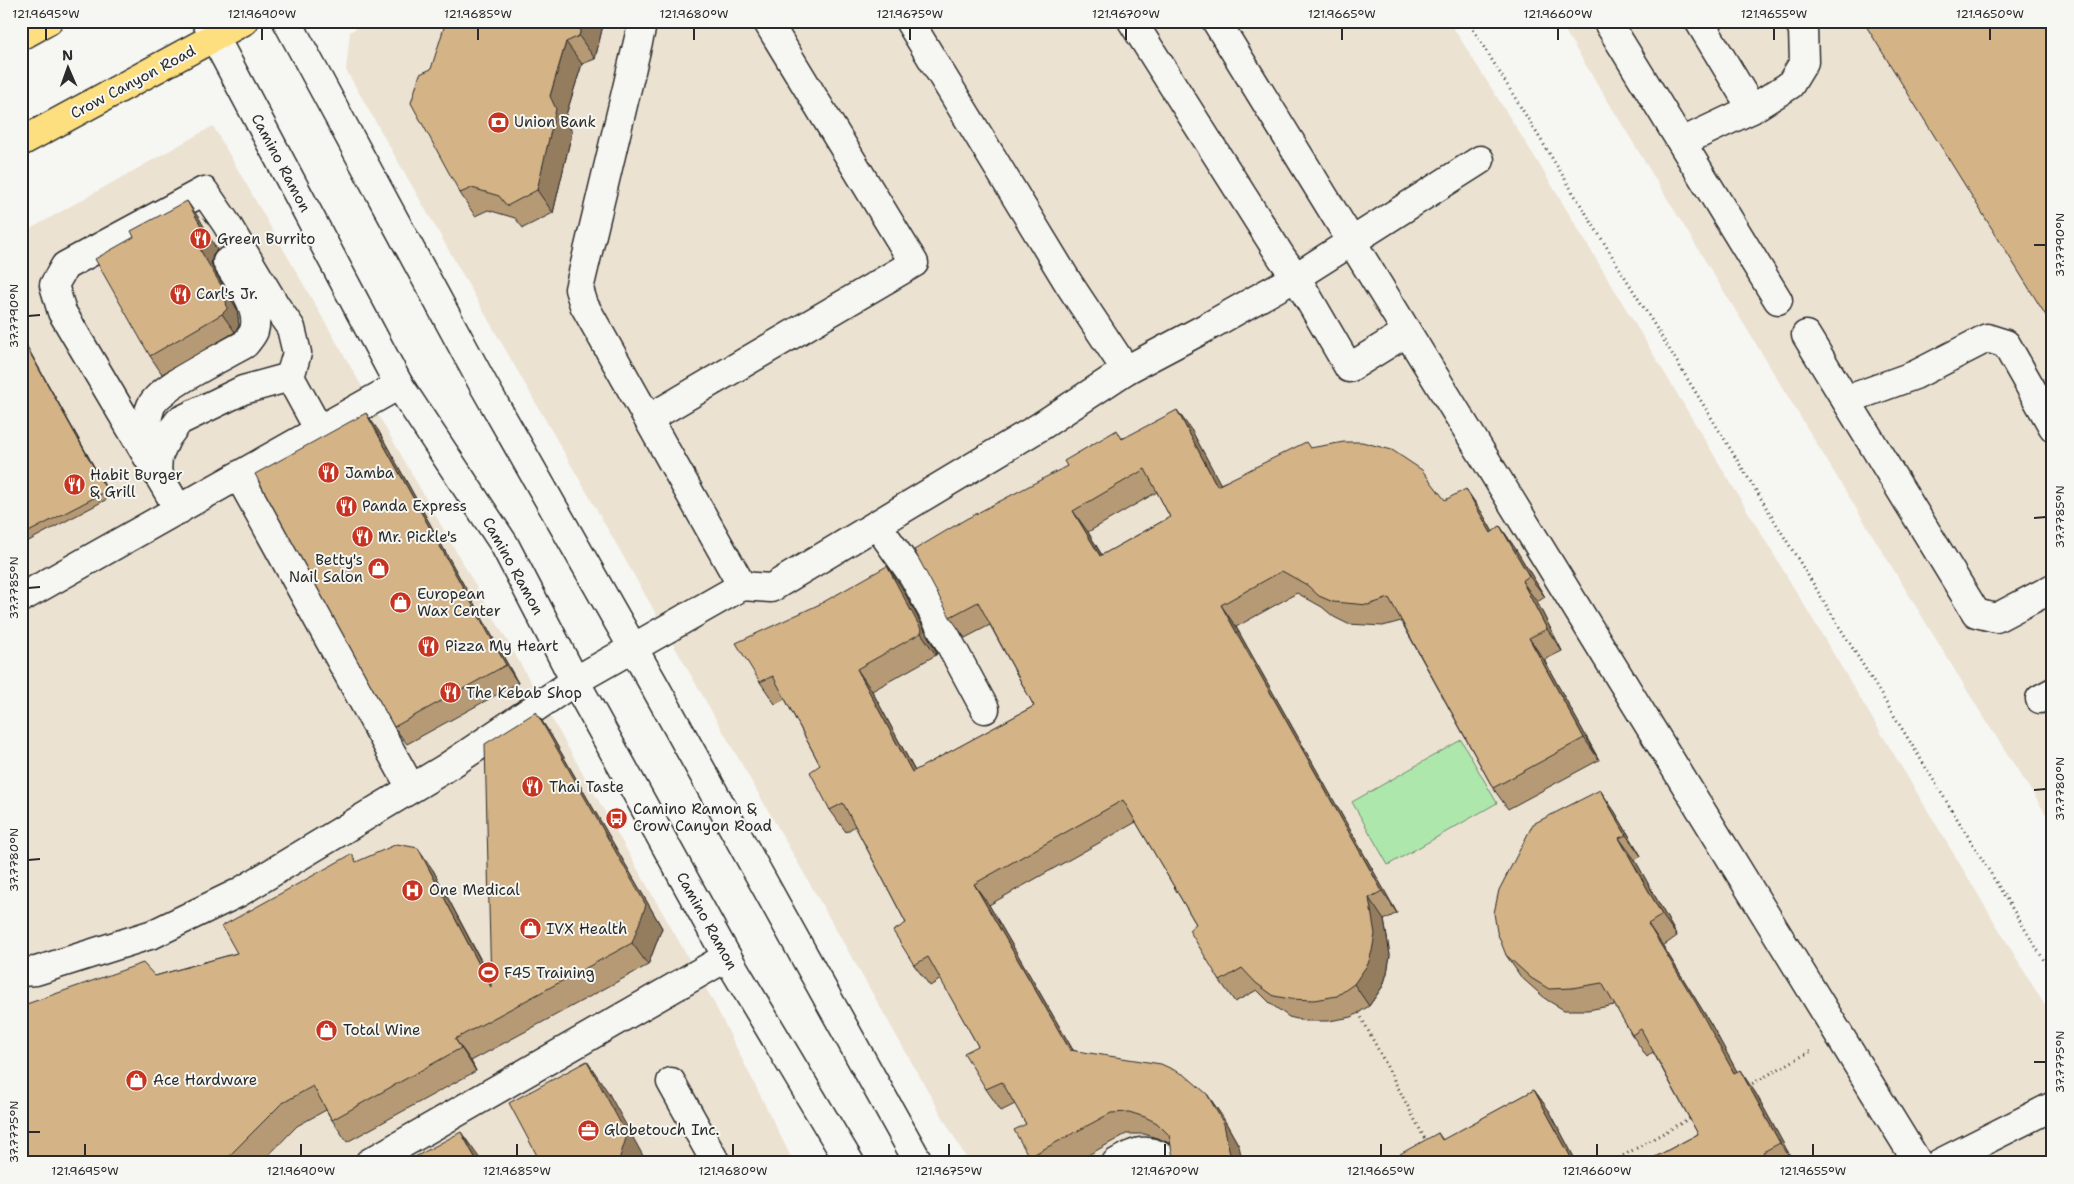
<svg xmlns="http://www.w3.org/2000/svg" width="2074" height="1184" viewBox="0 0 2074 1184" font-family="'Shantell Sans',sans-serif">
	<rect width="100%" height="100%" fill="#f6f6f2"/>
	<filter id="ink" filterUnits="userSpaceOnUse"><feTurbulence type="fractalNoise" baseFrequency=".02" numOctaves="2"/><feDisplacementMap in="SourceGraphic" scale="10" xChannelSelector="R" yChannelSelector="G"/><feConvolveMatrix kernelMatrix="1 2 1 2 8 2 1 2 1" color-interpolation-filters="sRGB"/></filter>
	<g filter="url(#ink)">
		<!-- built -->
		<g fill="#ece2d2">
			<polygon points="368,21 1449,21 1536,159 2053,1019 2053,1153 2036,1163 969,1163 346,70 350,32"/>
			<polygon points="1559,21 2053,21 2053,825 1976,705"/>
			<polygon points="213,126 713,1001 794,1163 425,1163 481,1130 423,1163 21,1163 21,234"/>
		</g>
		<!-- green -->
		<polygon fill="#aee7ac" stroke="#6c896c" points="1461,740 1497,803 1388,865 1352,802"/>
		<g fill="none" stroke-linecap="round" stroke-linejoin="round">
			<defs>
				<g id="minor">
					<polyline points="206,21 399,385 504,544 575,681 727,957 850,1163"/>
					<polyline points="287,21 483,384 653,683 919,1163"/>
					<polyline points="643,21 579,289 584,305 742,586"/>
					<polyline points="909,21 1069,284 1126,370"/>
					<polyline points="1132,21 1282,258 1296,277 1349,368 1407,332"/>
					<polyline points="1216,21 1918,1163"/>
					<polyline points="1607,21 1778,300"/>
					<polyline points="1699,21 1752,109"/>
					<polyline points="1682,142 1752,109 1790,85 1804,62 1803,29 1798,21"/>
					<polyline points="1806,335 1976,613 1996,618 2053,588"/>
					<polyline points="1846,400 1915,375 1987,338 2006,344 2053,427"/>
					<polyline points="648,419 914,263 767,21"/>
					<path d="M153,456C148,440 144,422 151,406C160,386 223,357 245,344C248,340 252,336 254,331C261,307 239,282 227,262"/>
					<polyline points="157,472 158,456 167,437 179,421 243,390 290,377"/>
					<polyline points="239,476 411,788"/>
					<polyline points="179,510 62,312 54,285 65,266 204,191 226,223 275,305 291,328 297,353 290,377 319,430"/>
					<polyline points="877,525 914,577 985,709"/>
					<polyline points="21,598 399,385"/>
					<polyline points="2040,699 2053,692"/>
					<polyline points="21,972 36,971 153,934 238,893 444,769 575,681 742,586 771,588 1041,426 1126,370 1211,325 1296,277 1480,160"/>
					<polyline points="671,1082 716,1163"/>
					<polyline points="369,1163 727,957"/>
					<path d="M1116,1163C1137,1151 1150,1145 1170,1163"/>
					<polyline points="1940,1163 2053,1106"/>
				</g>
				<g id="major">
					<polyline points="21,36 48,21"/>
					<polyline points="21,142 244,21"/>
				</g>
			</defs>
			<!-- minor casing -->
			<use href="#minor" stroke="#2b2b2b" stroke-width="31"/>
			<!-- major casing -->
			<use href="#major" stroke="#2b2b2b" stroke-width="31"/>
			<!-- path -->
			<g stroke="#2b2b2b" stroke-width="3" stroke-dasharray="1 4" stroke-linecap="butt">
				<polyline points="1468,21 2053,975"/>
				<polyline points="1359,1013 1427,1143"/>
				<polyline points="1748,1086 1813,1050"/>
				<polyline points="1610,1163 1692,1117"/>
			</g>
			<!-- minor -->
			<use href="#minor" stroke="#f6f6f2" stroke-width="28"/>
			<!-- major -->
			<use href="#major" stroke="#fddf80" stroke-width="28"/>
		</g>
		<!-- wall -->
		<g fill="#b69a74" stroke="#2b2b2b" fill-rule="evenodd">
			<polygon points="604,21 595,59 582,64 565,118 572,132 553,213 523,228 515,218 488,210 475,216 460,193 431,69"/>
			<polygon points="199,218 217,250 213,255 211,263 214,270 237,309 239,326 235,332 162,374 150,356"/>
			<polygon points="21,336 111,497 21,545"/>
			<polygon points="378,430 518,683 407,744 394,727"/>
			<path d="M1192,431L1220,484L1310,448L1445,500L1481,511L1493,532L1500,526L1515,548L1545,597L1537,602L1562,651L1544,660L1599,760L1508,809L1493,788L1401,621L1383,626L1348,624L1334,617L1322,607L1297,593L1236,627L1397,913L1384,920L1390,955L1387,973L1383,986L1369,1006L1352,1017L1329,1021H1305L1289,1017L1271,1004L1257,990L1235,1002L1220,981L1196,924L1136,822L989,905L1073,1050L1207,1094L1222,1116L1239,1146L1171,1144L1160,1139L1144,1134H1126L1074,1163H1033L1029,1157L1026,1124L1015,1104L1001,1111L986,1089L978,1046L941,979L930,986L914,965L906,923L855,826L846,832L830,810L820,765L785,699L775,704L760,682L902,588L937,653L936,655L872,691L915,771L1034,706L990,625L965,638L950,617L1067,466L1122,438ZM1157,492L1170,517L1102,555L1088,532Z"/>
			<polygon points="536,712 551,735 662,928 648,965 471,1061 476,1071 347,1142 332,1120 326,1110 297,1126 261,1163 21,1163 155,976 237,953 357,862 433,870 491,979"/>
			<polygon points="1600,790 1615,812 1641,856 1635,860 1677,936 1663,946 1711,1024 1737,1072 1755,1092 1794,1163 1644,1163 1698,1134 1653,1052 1647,1057 1632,1035 1615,1005 1588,1010 1564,1010 1547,1000 1521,977 1506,955"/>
			<polygon points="1534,1090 1550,1112 1577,1163 1402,1163 1438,1133 1443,1140"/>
		</g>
		<!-- shaded-wall -->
		<g fill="#947d5e" stroke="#2b2b2b">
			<polygon points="583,21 604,21 595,59 579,36"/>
			<polygon points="566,42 582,64 565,118 572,132 553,213 537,190 550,96"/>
			<polygon points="187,201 199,218 217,250 213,255 211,263 214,270 237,309 239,326 235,332 222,314 199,246"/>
			<polygon points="21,336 111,497 107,491 21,337"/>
			<polygon points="1177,410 1192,431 1233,507 1217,486"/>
			<polygon points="366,413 378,430 518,683 506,665"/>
			<polygon points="1466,489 1481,511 1506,555 1491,533"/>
			<polygon points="1073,511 1088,532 1115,578 1100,556"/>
			<polygon points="1500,526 1515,548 1545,597 1529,576"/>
			<polygon points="887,566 902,588 937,653 936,655 921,633"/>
			<polygon points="1522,581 1537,602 1562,651 1547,629"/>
			<polygon points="1221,605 1236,627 1397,913 1382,891"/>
			<polygon points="1529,638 1544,660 1599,760 1584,738"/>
			<polygon points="857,669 872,691 927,794 912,772"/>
			<polygon points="536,712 551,735 662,928 648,965 632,943"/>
			<polygon points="1600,790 1615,812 1641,856 1626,835"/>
			<polygon points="1619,838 1635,860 1677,936 1662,915"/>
			<polygon points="418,848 433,870 506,1009 491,987"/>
			<polygon points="974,884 989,905 1085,1071 1070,1050"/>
			<polygon points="1369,898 1384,920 1390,955 1387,973 1383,986 1369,1006 1354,984"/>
			<polygon points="1648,924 1663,946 1711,1024 1750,1095 1734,1073"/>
			<polygon points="455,1039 471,1061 476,1071 461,1048"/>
			<polygon points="587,1061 608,1092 647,1163 618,1163"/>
			<polygon points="1740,1070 1755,1092 1794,1163 1780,1143"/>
			<polygon points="1534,1090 1550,1112 1577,1163 1574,1163"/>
			<polygon points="1207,1094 1222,1116 1239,1146 1243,1163 1231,1163"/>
			<polygon points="461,1132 483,1163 478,1163"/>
		</g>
		<!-- building -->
		<g fill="#d4b387" stroke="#2b2b2b" fill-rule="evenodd">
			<polygon points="446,21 583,21 579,36 566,42 550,96 556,109 537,190 507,206 499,196 472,188 460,193 411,103 420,74 431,69"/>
			<polygon points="1863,21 2053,21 2053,327"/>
			<polygon points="187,201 205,233 201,238 199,246 202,253 225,292 227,309 222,314 150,356 95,259 134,237 131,231"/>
			<polygon points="21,337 107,491 21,536"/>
			<path d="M1177,410L1217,486L1306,442L1310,448L1344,442H1362L1392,450L1422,470L1445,500L1466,489L1491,533L1500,526L1529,576L1522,581L1547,629L1529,638L1584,738L1493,788L1389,598L1368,605L1333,602L1319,596L1307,585L1282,571L1221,605L1382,891L1369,898L1375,934L1372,951L1368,964L1354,984L1337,996L1314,1000L1290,999L1274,996L1256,983L1242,968L1220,981L1189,930L1196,924L1123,800L974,884L1070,1050L1161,1064L1185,1075L1207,1094L1224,1124L1231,1159V1163H1174L1169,1135L1157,1123L1145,1117L1129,1112L1111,1113L1029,1157L1014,1130L1026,1124L1002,1082L986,1089L964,1053L978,1046L928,957L914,965L893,931L906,923L843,803L830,810L810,772L820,765L773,676L760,682L736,643L820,604L887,566L922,631L921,633L857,669L912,772L1034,706L978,602L950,617L914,550L966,519L1067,466L1064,461L1117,430L1122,439ZM1145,469L1170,517L1100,556L1073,511Z"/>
			<polygon points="366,413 506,665 394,727 255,474"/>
			<polygon points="536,712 646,905 632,943 455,1039 461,1048 332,1120 313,1086 281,1104 222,1163 21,1163 21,1006 143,963 155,976 237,953 222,926 352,854 356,862 397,844 418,848 491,987 485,744"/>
			<polygon points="1600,790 1626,835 1619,838 1662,915 1648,924 1696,1003 1734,1073 1740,1070 1780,1143 1763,1152 1769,1163 1644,1163 1698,1134 1641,1029 1632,1035 1602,983 1572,988 1549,989 1531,978 1506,955 1497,932 1494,913 1499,890 1533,824"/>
			<polygon points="587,1061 627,1135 618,1163 541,1163 509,1103"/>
			<polygon points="1534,1090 1574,1163 1500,1163 1497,1157 1486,1163 1402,1163 1404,1161 1400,1154 1438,1133 1442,1140"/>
			<polygon points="461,1132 478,1163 404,1163"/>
		</g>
	</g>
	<!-- ticks -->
	<path fill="none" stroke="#2b2b2b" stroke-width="2" d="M46,28V40M262,28V40M478,28V40M694,28V40M910,28V40M1126,28V40M1342,28V40M1558,28V40M1774,28V40M1990,28V40M2034,245H2046M28,316L40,315M2034,518L2046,517M28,588L40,587M2034,790L2046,789M28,860L40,859M2034,1062H2046M28,1132H40M85,1144V1156M301,1144V1156M517,1144V1156M733,1144V1156M949,1144V1156M1165,1144V1156M1381,1144V1156M1597,1144V1156M1813,1144V1156"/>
	<!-- icons -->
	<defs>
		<symbol id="bank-disc" viewBox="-11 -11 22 22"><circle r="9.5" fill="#c8321e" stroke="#f6f6f2"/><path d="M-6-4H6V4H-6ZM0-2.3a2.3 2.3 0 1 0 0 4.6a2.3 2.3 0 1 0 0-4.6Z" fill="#fff"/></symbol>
		<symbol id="restaurant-disc" viewBox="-11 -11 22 22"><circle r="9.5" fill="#c8321e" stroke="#f6f6f2"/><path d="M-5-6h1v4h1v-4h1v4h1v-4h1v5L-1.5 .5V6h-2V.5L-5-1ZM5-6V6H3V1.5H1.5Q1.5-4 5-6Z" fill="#fff"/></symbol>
		<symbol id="shop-disc" viewBox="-11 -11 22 22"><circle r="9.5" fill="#c8321e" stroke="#f6f6f2"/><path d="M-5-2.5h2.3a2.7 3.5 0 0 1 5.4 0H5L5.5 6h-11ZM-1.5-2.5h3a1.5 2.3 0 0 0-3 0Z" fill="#fff"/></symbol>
		<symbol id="bus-disc" viewBox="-11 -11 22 22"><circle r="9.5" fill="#c8321e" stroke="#f6f6f2"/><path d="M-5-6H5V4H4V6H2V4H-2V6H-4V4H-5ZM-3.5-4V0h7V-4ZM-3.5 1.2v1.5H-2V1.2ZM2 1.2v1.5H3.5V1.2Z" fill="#fff"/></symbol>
		<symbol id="hospital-disc" viewBox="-11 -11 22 22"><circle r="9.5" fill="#c8321e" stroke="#f6f6f2"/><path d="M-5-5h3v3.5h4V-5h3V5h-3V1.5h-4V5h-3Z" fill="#fff"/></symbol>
		<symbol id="stadium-disc" viewBox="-11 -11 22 22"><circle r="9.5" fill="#c8321e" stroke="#f6f6f2"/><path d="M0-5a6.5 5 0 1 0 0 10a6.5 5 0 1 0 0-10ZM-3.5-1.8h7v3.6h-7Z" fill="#fff"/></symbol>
		<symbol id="office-disc" viewBox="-11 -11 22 22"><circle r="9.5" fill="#c8321e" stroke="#f6f6f2"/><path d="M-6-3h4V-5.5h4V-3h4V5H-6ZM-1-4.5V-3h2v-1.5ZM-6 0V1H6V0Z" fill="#fff"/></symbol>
	</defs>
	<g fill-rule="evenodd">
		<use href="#bank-disc" x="486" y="110" width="25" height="25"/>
		<use href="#restaurant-disc" x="188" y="226" width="25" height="25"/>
		<use href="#restaurant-disc" x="168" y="282" width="25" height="25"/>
		<use href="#restaurant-disc" x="316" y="460" width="25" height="25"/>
		<use href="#restaurant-disc" x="62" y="472" width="25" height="25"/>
		<use href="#restaurant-disc" x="334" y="494" width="25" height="25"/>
		<use href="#restaurant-disc" x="350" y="524" width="25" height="25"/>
		<use href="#shop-disc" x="366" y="556" width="25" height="25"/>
		<use href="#shop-disc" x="388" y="590" width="25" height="25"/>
		<use href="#restaurant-disc" x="416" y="634" width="25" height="25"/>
		<use href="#restaurant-disc" x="438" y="680" width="25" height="25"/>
		<use href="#restaurant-disc" x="520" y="774" width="25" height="25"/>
		<use href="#bus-disc" x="604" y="806" width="25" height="25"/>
		<use href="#hospital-disc" x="400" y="878" width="25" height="25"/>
		<use href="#shop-disc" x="518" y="916" width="25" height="25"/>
		<use href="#stadium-disc" x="476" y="960" width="25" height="25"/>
		<use href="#shop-disc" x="314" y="1018" width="25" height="25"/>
		<use href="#shop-disc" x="124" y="1068" width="25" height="25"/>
		<use href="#office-disc" x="576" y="1118" width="25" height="25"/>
	</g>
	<g text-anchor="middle" stroke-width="4" stroke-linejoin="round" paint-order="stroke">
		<!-- street labels -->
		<g font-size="15" fill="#2b2b2b" stroke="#f6f6f2">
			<text transform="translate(133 82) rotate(-28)" y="5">Crow Canyon Road</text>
			<text transform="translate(281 163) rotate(62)" y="5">Camino Ramon</text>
			<text transform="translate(513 566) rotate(61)" y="5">Camino Ramon</text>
			<text transform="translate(707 921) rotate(61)" y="5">Camino Ramon</text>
		</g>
		<!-- poi labels -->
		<g font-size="15" fill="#2b2b2b" stroke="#f6f6f2" text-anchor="start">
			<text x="514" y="127">Union Bank</text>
			<text x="217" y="244">Green Burrito</text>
			<text x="196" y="299">Carl's Jr.</text>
			<text x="345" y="478">Jamba</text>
			<text x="90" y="480">Habit Burger<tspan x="90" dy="17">&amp; Grill</tspan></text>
			<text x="362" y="511">Panda Express</text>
			<text x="378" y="542">Mr. Pickle's</text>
			<text x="363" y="565" text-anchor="end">Betty's<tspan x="363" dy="17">Nail Salon</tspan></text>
			<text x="417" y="599">European<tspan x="417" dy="17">Wax Center</tspan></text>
			<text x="445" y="651">Pizza My Heart</text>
			<text x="466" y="698">The Kebab Shop</text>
			<text x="549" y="792">Thai Taste</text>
			<text x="633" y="814">Camino Ramon &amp;<tspan x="633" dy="17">Crow Canyon Road</tspan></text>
			<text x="429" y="895">One Medical</text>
			<text x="546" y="934">IVX Health</text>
			<text x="504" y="978">F45 Training</text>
			<text x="343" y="1035">Total Wine</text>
			<text x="153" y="1085">Ace Hardware</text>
			<text x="604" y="1135">Globetouch Inc.</text>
		</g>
	</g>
	<!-- margin -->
	<rect width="2074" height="1184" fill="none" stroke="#f6f6f2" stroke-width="55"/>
	<!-- north arrow -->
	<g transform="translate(68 68) rotate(358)" stroke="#f6f6f2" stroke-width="4" paint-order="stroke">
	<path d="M0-4L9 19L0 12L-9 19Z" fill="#2b2b2b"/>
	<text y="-8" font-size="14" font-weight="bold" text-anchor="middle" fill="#2b2b2b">N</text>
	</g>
	<rect x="28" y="28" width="2018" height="1128" fill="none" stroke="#2b2b2b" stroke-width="2"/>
	<g font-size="12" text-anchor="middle" fill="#2b2b2b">
		<text x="46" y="18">121.9695°W</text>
		<text x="262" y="18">121.9690°W</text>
		<text x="478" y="18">121.9685°W</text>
		<text x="694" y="18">121.9680°W</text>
		<text x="910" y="18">121.9675°W</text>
		<text x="1126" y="18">121.9670°W</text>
		<text x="1342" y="18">121.9665°W</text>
		<text x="1558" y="18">121.9660°W</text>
		<text x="1774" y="18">121.9655°W</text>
		<text x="1990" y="18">121.9650°W</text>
		<text transform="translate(2060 245) rotate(-90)" y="4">37.7790°N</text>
		<text transform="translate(14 316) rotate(-90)" y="4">37.7790°N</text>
		<text transform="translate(2060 517) rotate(-90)" y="4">37.7785°N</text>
		<text transform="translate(14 588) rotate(-90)" y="4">37.7785°N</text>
		<text transform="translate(2060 789) rotate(-90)" y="4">37.7780°N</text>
		<text transform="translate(14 860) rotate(-90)" y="4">37.7780°N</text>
		<text transform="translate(2060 1062) rotate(-90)" y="4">37.7775°N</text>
		<text transform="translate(14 1132) rotate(-90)" y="4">37.7775°N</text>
		<text x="85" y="1175">121.9695°W</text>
		<text x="301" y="1175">121.9690°W</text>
		<text x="517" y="1175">121.9685°W</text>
		<text x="733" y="1175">121.9680°W</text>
		<text x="949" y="1175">121.9675°W</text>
		<text x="1165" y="1175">121.9670°W</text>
		<text x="1381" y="1175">121.9665°W</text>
		<text x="1597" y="1175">121.9660°W</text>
		<text x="1813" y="1175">121.9655°W</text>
	</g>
</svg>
